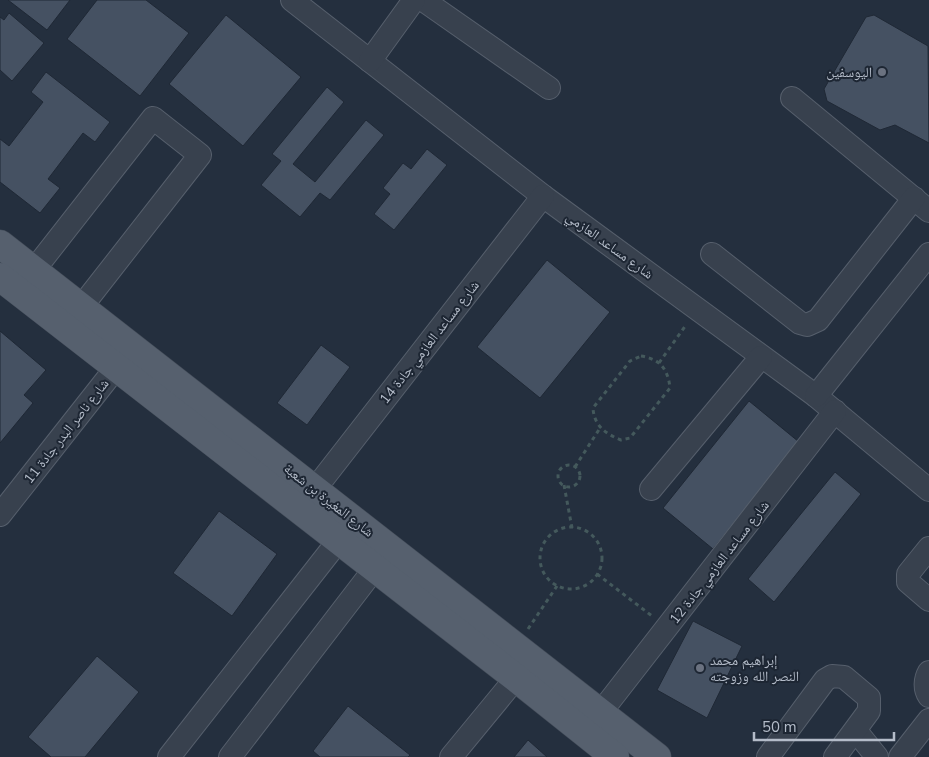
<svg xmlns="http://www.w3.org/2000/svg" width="929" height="757" viewBox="0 0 929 757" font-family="'Nunito Sans','Noto Naskh Arabic',sans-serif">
	<rect width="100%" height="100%" fill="#242f3e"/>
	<!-- building -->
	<g fill="#455162" stroke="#1f2835">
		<polygon points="8,0 70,0 47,30"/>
		<polygon points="97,0 146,0 189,33 140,96 67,39"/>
		<polygon points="9,13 44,43 12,81 0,70 0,17 4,20"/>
		<polygon points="226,15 301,77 243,146 169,84"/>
		<polygon points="874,15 928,46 929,143 895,125 880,130 827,101 824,89 866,17"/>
		<polygon points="46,72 110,122 95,142 83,133 48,179 60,188 40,213 0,182 0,139 9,146 43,102 31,92"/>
		<polygon points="327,87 344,102 293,164 315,182 366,120 384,135 330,200 320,193 300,217 261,185 281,161 272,154"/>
		<polygon points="427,149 447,165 394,230 374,214 390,194 383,188 403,163 411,169"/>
		<polygon points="547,260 610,312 540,398 477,347"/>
		<polygon points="0,331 46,370 24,395 33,403 0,443"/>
		<polygon points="321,345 350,367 307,425 277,403"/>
		<polygon points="749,401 799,442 713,549 663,508"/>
		<polygon points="835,472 861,494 774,602 748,579"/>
		<polygon points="219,511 277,554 232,616 173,573"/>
		<polygon points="693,621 742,646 707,718 657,690"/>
		<polygon points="97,656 139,692 85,757 51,757 28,737"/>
		<polygon points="348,706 410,755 408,757 320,757 313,751"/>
		<polygon points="528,740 547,757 514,757"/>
	</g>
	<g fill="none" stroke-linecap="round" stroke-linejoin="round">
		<defs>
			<g id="minor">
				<polyline points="292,0 543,196 816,396 929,490"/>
				<polyline points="423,0 549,88"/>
				<polyline points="370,61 414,0"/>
				<polyline points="792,98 929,211"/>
				<polyline points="712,254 800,323 807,325 818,320 914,198"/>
				<polyline points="34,270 153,118 200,155 82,306"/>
				<polyline points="816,396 929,254"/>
				<polyline points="315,489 543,196"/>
				<polyline points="651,489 761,357"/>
				<polyline points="0,515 126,355"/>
				<polyline points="929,548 908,574 908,582 929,600"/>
				<path d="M929,672C925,679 924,689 929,696"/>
				<polyline points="601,712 835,411"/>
				<polyline points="856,731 877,757"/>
				<polyline points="169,757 339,540"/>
				<polyline points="230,757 375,568"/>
				<polyline points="451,757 516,678"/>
				<polyline points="768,757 825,680 832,676 844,677 869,698 869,711 835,757"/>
				<polyline points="900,757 929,720"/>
			</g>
			<g id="major">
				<polyline points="0,244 657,757"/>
				<polyline points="0,277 516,678 615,757"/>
			</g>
		</defs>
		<!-- minor casing -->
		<use href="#minor" stroke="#565f6c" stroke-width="24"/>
		<!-- major casing -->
		<use href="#major" stroke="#414a57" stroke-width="29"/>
		<!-- path -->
		<g stroke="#44595c" stroke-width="3" stroke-dasharray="4 4" stroke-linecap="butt">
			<path d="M641,356C660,359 668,369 670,388L630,438L621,440C606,434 594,426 593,408L630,361Z"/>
			<polyline points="659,363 686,325"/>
			<circle cx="569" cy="476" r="11"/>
			<polyline points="575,467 600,428"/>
			<polyline points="564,485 572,528"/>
			<circle cx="571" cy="558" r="31"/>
			<polyline points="597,574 652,616"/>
			<polyline points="528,629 557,586"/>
		</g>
		<!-- minor -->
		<use href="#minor" stroke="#38414e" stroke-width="22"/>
		<!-- major -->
		<use href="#major" stroke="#56606e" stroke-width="28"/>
	</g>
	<!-- markers -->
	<g fill="#6b7280" stroke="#1d2633" stroke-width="2">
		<circle cx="882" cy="72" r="5"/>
		<circle cx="700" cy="668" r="5"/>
	</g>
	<g text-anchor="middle" stroke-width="4" stroke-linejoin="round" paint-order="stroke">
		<!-- poi labels -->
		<g font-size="14" fill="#b4bcc9" stroke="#1d2633" text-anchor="end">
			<text x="872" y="77">اليوسفين</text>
			<text x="710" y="665" text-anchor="start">إبراهيم محمد<tspan x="710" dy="16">النصر الله وزوجته</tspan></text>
		</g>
		<!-- street labels -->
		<g font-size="14" fill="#b4bcc9" stroke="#1d2633">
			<text transform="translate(610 245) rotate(36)" y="5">شارع مساعد العازمي</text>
			<text transform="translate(429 342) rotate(-52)" y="5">شارع مساعد العازمي جادة 14</text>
			<text transform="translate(66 431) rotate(-52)" y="5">شارع ناصر البدر جادة 11</text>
			<text transform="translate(329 500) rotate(38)" y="5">شارع المغيرة بن شعبة</text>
			<text transform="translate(719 562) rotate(-52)" y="5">شارع مساعد العازمي جادة 12</text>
		</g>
	</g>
	<!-- scale -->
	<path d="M754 732v8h140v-8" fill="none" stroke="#b4bcc9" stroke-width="2.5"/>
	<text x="762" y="732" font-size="15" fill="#b4bcc9" stroke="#1d2633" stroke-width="4" paint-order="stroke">50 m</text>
</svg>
